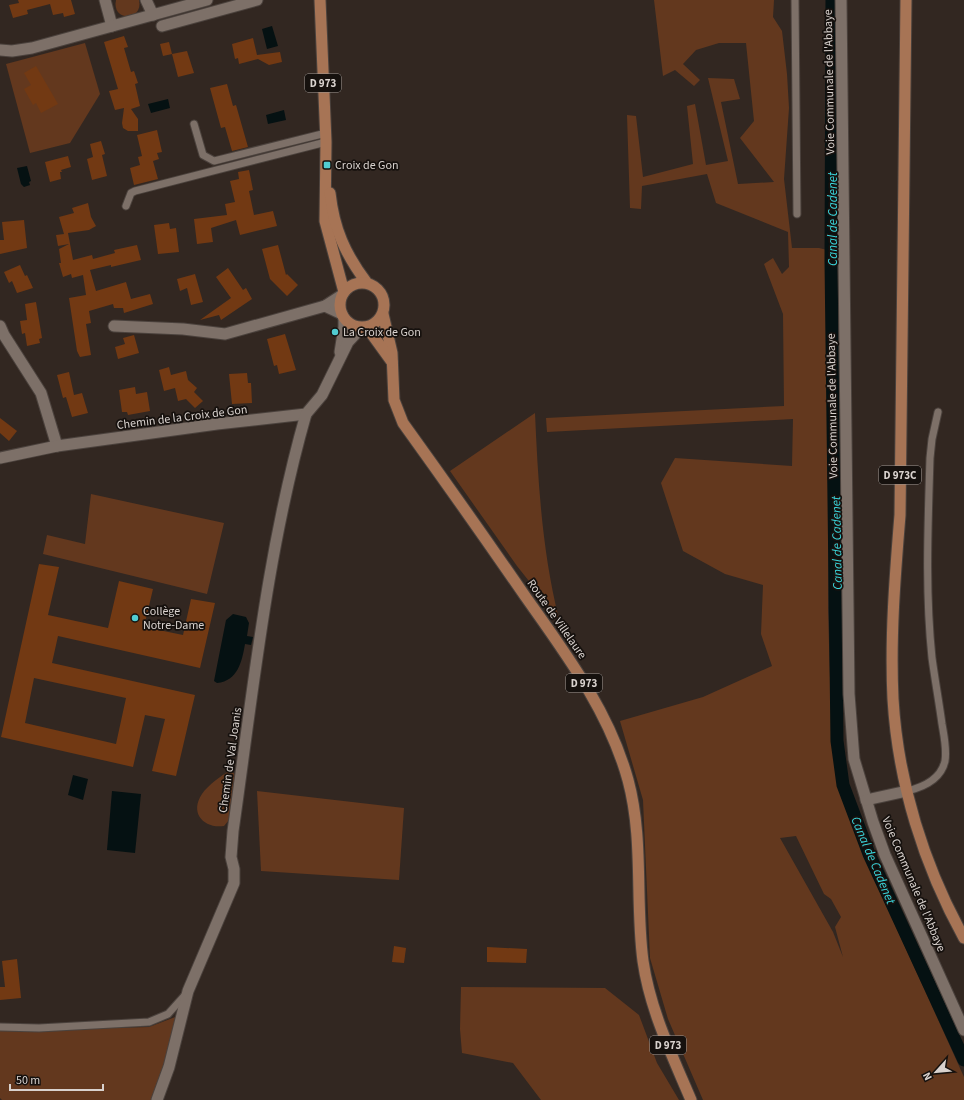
<svg xmlns="http://www.w3.org/2000/svg" width="964" height="1100" viewBox="0 0 964 1100" font-family="'Source Sans 3',sans-serif">
	<rect width="100%" height="100%" fill="#322721"/>
	<!-- green -->
	<g fill="#63381e" fill-rule="evenodd">
		<path d="M116,0H139C144,21 111,22 116,0Z"/>
		<path d="M654,0H774L773,17L782,31L787,74L789,108L784,179L792,248H819L827,250L829,372L828,611L831,710L834,761L838,786L867,863L964,1077V1100H703L668,1019L650,958L643,800L620,721L703,697L772,666L761,634L763,585L725,574L683,551L661,483L675,458L792,466L793,419L547,432L546,418L784,406L783,314L764,264L773,258L782,274L789,267L788,232L716,203L707,174L642,186L641,209L630,208L627,115L636,116L643,177L693,164L687,106L695,104L706,165L728,161L708,78L734,79L740,99L721,102L738,184L774,182L740,138L754,121L746,43H719L696,50L683,64L700,80L694,86L675,70L663,76ZM796,836L824,894L831,899L841,917L835,927L843,957L833,932L780,838Z"/>
		<polygon points="85,43 100,94 70,143 30,153 6,64"/>
		<path d="M535,413C538,482 542,551 559,619L517,566L450,471Z"/>
		<polygon points="91,494 224,523 207,594 43,554 47,535 85,544"/>
		<path d="M231,770L235,775L229,820L224,826C204,829 189,813 202,794C208,785 222,775 231,770Z"/>
		<polygon points="257,791 404,808 399,880 261,871"/>
		<polygon points="461,987 605,988 639,1015 657,1063 679,1100 541,1100 513,1063 462,1053 460,1029"/>
		<polygon points="178,1016 156,1100 2,1100 0,1098 0,1031 149,1027"/>
	</g>
	<!-- water -->
	<g fill="#051112">
		<polygon points="272,26 278,46 267,49 262,29"/>
		<polygon points="168,99 170,108 151,113 148,104"/>
		<polygon points="284,110 286,120 268,124 266,115"/>
		<polygon points="27,166 31,181 29,182 30,185 24,187 21,184 17,168"/>
		<path d="M233,614L246,617L249,623L247,636L253,637L251,645L245,644C242,661 238,681 217,683L214,681L226,620Z"/>
		<polygon points="73,775 88,779 83,800 68,795"/>
		<polygon points="112,791 141,794 135,853 107,850"/>
	</g>
	<g fill="none" stroke-linecap="round" stroke-linejoin="round">
		<!-- canal -->
		<polyline stroke="#051112" stroke-width="13" points="832,0 831,261 837,741 843,785 869,854 964,1060"/>
	</g>
	<!-- building -->
	<g fill="#723913" fill-rule="evenodd">
		<polygon points="18,0 71,0 75,14 64,17 63,13 53,15 50,4 27,10 28,14 13,18 9,5 19,3"/>
		<polygon points="124,36 128,47 124,48 131,72 134,71 138,83 135,84 140,106 131,109 138,119 138,131 128,131 123,128 122,123 124,108 115,110 109,91 118,89 104,42"/>
		<polygon points="253,38 257,55 280,52 282,62 269,65 258,59 239,64 238,58 235,59 232,44"/>
		<polygon points="169,42 172,54 163,56 160,44"/>
		<polygon points="187,51 194,73 178,77 172,54"/>
		<polygon points="36,66 58,104 41,113 36,103 33,105 24,89 31,85 24,73"/>
		<polygon points="227,84 233,106 236,105 248,147 232,151 225,127 221,128 210,88"/>
		<polygon points="157,130 162,152 157,153 159,159 153,161 158,179 134,185 130,168 140,165 138,157 142,156 137,135"/>
		<polygon points="101,141 105,154 102,155 107,176 92,180 87,159 93,157 90,144"/>
		<polygon points="68,156 71,167 61,170 62,172 60,172 61,179 50,182 45,162"/>
		<polygon points="249,170 253,190 249,191 254,215 273,211 277,226 240,235 236,220 211,228 213,242 197,244 194,219 227,215 225,204 235,202 230,181 239,179 238,172"/>
		<polygon points="88,203 91,217 96,226 89,230 68,233 73,260 92,255 93,259 115,253 114,250 137,245 141,260 111,267 111,265 90,270 96,291 126,282 131,299 150,294 153,304 124,313 123,308 114,308 113,304 89,311 91,323 86,324 91,355 80,357 77,351 69,298 86,295 83,275 72,278 71,274 63,277 59,263 61,263 59,249 69,244 58,246 56,235 64,234 59,217 74,213 72,208"/>
		<polygon points="24,220 27,248 0,254 0,240 4,240 2,222"/>
		<polygon points="169,223 170,229 176,228 179,252 158,254 154,225"/>
		<polygon points="278,245 286,275 287,274 298,285 287,296 270,279 262,249"/>
		<polygon points="20,265 25,276 27,275 33,288 17,293 12,281 9,283 4,272"/>
		<polygon points="228,268 243,290 246,288 252,299 221,320 219,315 200,320 231,298 216,277"/>
		<polygon points="195,274 203,302 191,305 187,288 180,291 177,279"/>
		<polygon points="36,302 42,338 39,339 40,343 27,346 25,333 22,334 20,321 27,320 25,304"/>
		<polygon points="285,334 296,370 279,374 277,365 274,366 267,339"/>
		<polygon points="134,335 139,353 118,359 115,347 125,344 123,338"/>
		<polygon points="169,367 171,375 186,371 188,380 197,388 194,392 203,401 195,408 186,399 178,401 175,388 164,391 159,370"/>
		<polygon points="69,372 74,395 82,393 88,413 72,417 66,397 63,398 57,375"/>
		<polygon points="247,373 248,383 251,383 252,403 232,404 229,374"/>
		<polygon points="135,387 136,394 147,392 150,411 128,415 127,412 122,412 119,390"/>
		<polygon points="0,418 17,431 9,441 0,433"/>
		<path d="M39,564L59,567L48,615L108,628L119,581L153,589L144,627L183,635L191,599L215,603L200,668L58,636L52,663L195,695L176,776L152,771L165,719L145,715L133,767L1,737ZM34,678L126,698L116,744L25,723Z"/>
		<polygon points="394,946 406,948 404,963 392,962"/>
		<polygon points="487,947 527,949 526,963 487,962"/>
		<polygon points="17,959 21,998 0,1000 0,987 5,987 2,961"/>
	</g>
	<g fill="none" stroke-linecap="round" stroke-linejoin="round">
		<defs>
			<g id="service">
				<polyline points="795,0 797,214"/>
				<polyline points="194,124 203,155 214,161 326,133"/>
				<polyline points="126,206 131,193 135,191 326,142"/>
				<path d="M907,791C924,787 941,779 945,761C947,749 944,736 942,724C939,702 935,680 932,658C925,591 928,525 930,458L932,439L938,412"/>
				<polyline points="0,1027 39,1028 149,1022 168,1014 186,994"/>
			</g>
			<g id="minor">
				<polyline points="105,0 112,26"/>
				<polyline points="146,0 153,15"/>
				<polyline points="841,0 849,694 854,759 873,822 885,855 964,1030"/>
				<polyline points="162,26 257,0"/>
				<polyline points="0,50 12,51 32,48 207,0"/>
				<polyline points="342,314 325,306 342,295"/>
				<polyline points="0,326 4,335 41,393 57,446"/>
				<polyline points="114,326 183,329 225,334 325,306"/>
				<polyline points="340,352 344,327 344,318"/>
				<polyline points="0,458 57,446 217,424 306,414 322,395 348,342 361,328"/>
				<polyline points="866,800 907,791"/>
				<path d="M157,1100L169,1067L188,991L234,883V869L231,857L233,831C253,692 267,550 306,414"/>
			</g>
			<g id="primary">
				<polyline points="320,0 326,142 325,221 344,292"/>
				<path d="M906,0L900,515C895,576 890,638 893,699C898,783 924,866 964,938"/>
				<path d="M330,193C334,229 345,254 367,283"/>
				<circle cx="362" cy="305" r="22"/>
				<path d="M383,314L392,353L394,400L403,423C444,480 485,538 525,596C566,654 609,711 628,780C644,839 635,901 643,961C650,1010 672,1055 691,1100"/>
				<polyline points="363,328 371,333 392,362"/>
			</g>
		</defs>
		<!-- service casing -->
		<use href="#service" stroke="#4b423d" stroke-width="9"/>
		<!-- minor casing -->
		<use href="#minor" stroke="#4b423d" stroke-width="13"/>
		<!-- primary casing -->
		<use href="#primary" stroke="#4b423d" stroke-width="13"/>
		<!-- service -->
		<use href="#service" stroke="#7d7068" stroke-width="7"/>
		<!-- minor -->
		<use href="#minor" stroke="#7d7068" stroke-width="11"/>
		<!-- primary -->
		<use href="#primary" stroke="#a77455" stroke-width="11"/>
	</g>
	<!-- markers -->
	<g fill="#51ccd1" stroke="#16110e" stroke-width="1.5">
		<rect x="323" y="161" width="8" height="8" rx="2"/>
		<circle cx="335" cy="332" r="4"/>
		<circle cx="135" cy="618" r="4"/>
	</g>
	<g text-anchor="middle" stroke-width="3.5" stroke-linejoin="round" paint-order="stroke">
		<!-- shield labels -->
		<g fill="#16110e" stroke="#9e9894" stroke-width="1">
			<rect x="305" y="74" width="36" height="18" rx="3"/>
			<rect x="879" y="466" width="42" height="18" rx="3"/>
			<rect x="566" y="674" width="36" height="18" rx="3"/>
			<rect x="650" y="1036" width="36" height="18" rx="3"/>
		</g>
		<g font-size="11" font-weight="bold" fill="#d9d2ce">
			<text x="323" y="87">D 973</text>
			<text x="900" y="479">D 973C</text>
			<text x="584" y="687">D 973</text>
			<text x="668" y="1049">D 973</text>
		</g>
		<!-- street labels -->
		<g font-size="12" fill="#d9d2ce" stroke="#16110e">
			<text transform="translate(829 82) rotate(-91)" y="4">Voie Communale de l'Abbaye</text>
			<text transform="translate(832 406) rotate(-91)" y="4">Voie Communale de l'Abbaye</text>
			<text transform="translate(182 417) rotate(-7)" y="4">Chemin de la Croix de Gon</text>
			<text transform="translate(557 619) rotate(55)" y="4">Route de Villelaure</text>
			<text transform="translate(230 760) rotate(-82)" y="4">Chemin de Val Joanis</text>
			<text transform="translate(914 884) rotate(67)" y="4">Voie Communale de l'Abbaye</text>
		</g>
		<!-- poi labels -->
		<g font-size="12" fill="#d9d2ce" stroke="#16110e" text-anchor="start">
			<text x="335" y="169">Croix de Gon</text>
			<text x="343" y="336">La Croix de Gon</text>
			<text x="143" y="615">Collège<tspan x="143" dy="14">Notre-Dame</tspan></text>
		</g>
		<!-- water labels -->
		<g font-size="13" font-style="italic" fill="#3ad6dc" stroke="#16110e">
			<text transform="translate(832 219) rotate(-90)" y="5">Canal de Cadenet</text>
			<text transform="translate(836 543) rotate(-91)" y="5">Canal de Cadenet</text>
			<text transform="translate(874 860) rotate(67)" y="5">Canal de Cadenet</text>
		</g>
	</g>
	<!-- north arrow -->
	<g transform="translate(936 1072) rotate(243)" stroke="#16110e" stroke-width="3" paint-order="stroke">
	<path d="M0-3L7 15L0 10L-7 15Z" fill="#d9d2ce"/>
	<text y="-6" font-size="11" font-weight="bold" text-anchor="middle" fill="#d9d2ce">N</text>
	</g>
	<!-- scale -->
	<path d="M10 1084v6h93v-6" fill="none" stroke="#d9d2ce" stroke-width="2"/>
	<text x="16" y="1084" font-size="12" fill="#d9d2ce" stroke="#16110e" stroke-width="3" paint-order="stroke">50 m</text>
</svg>
